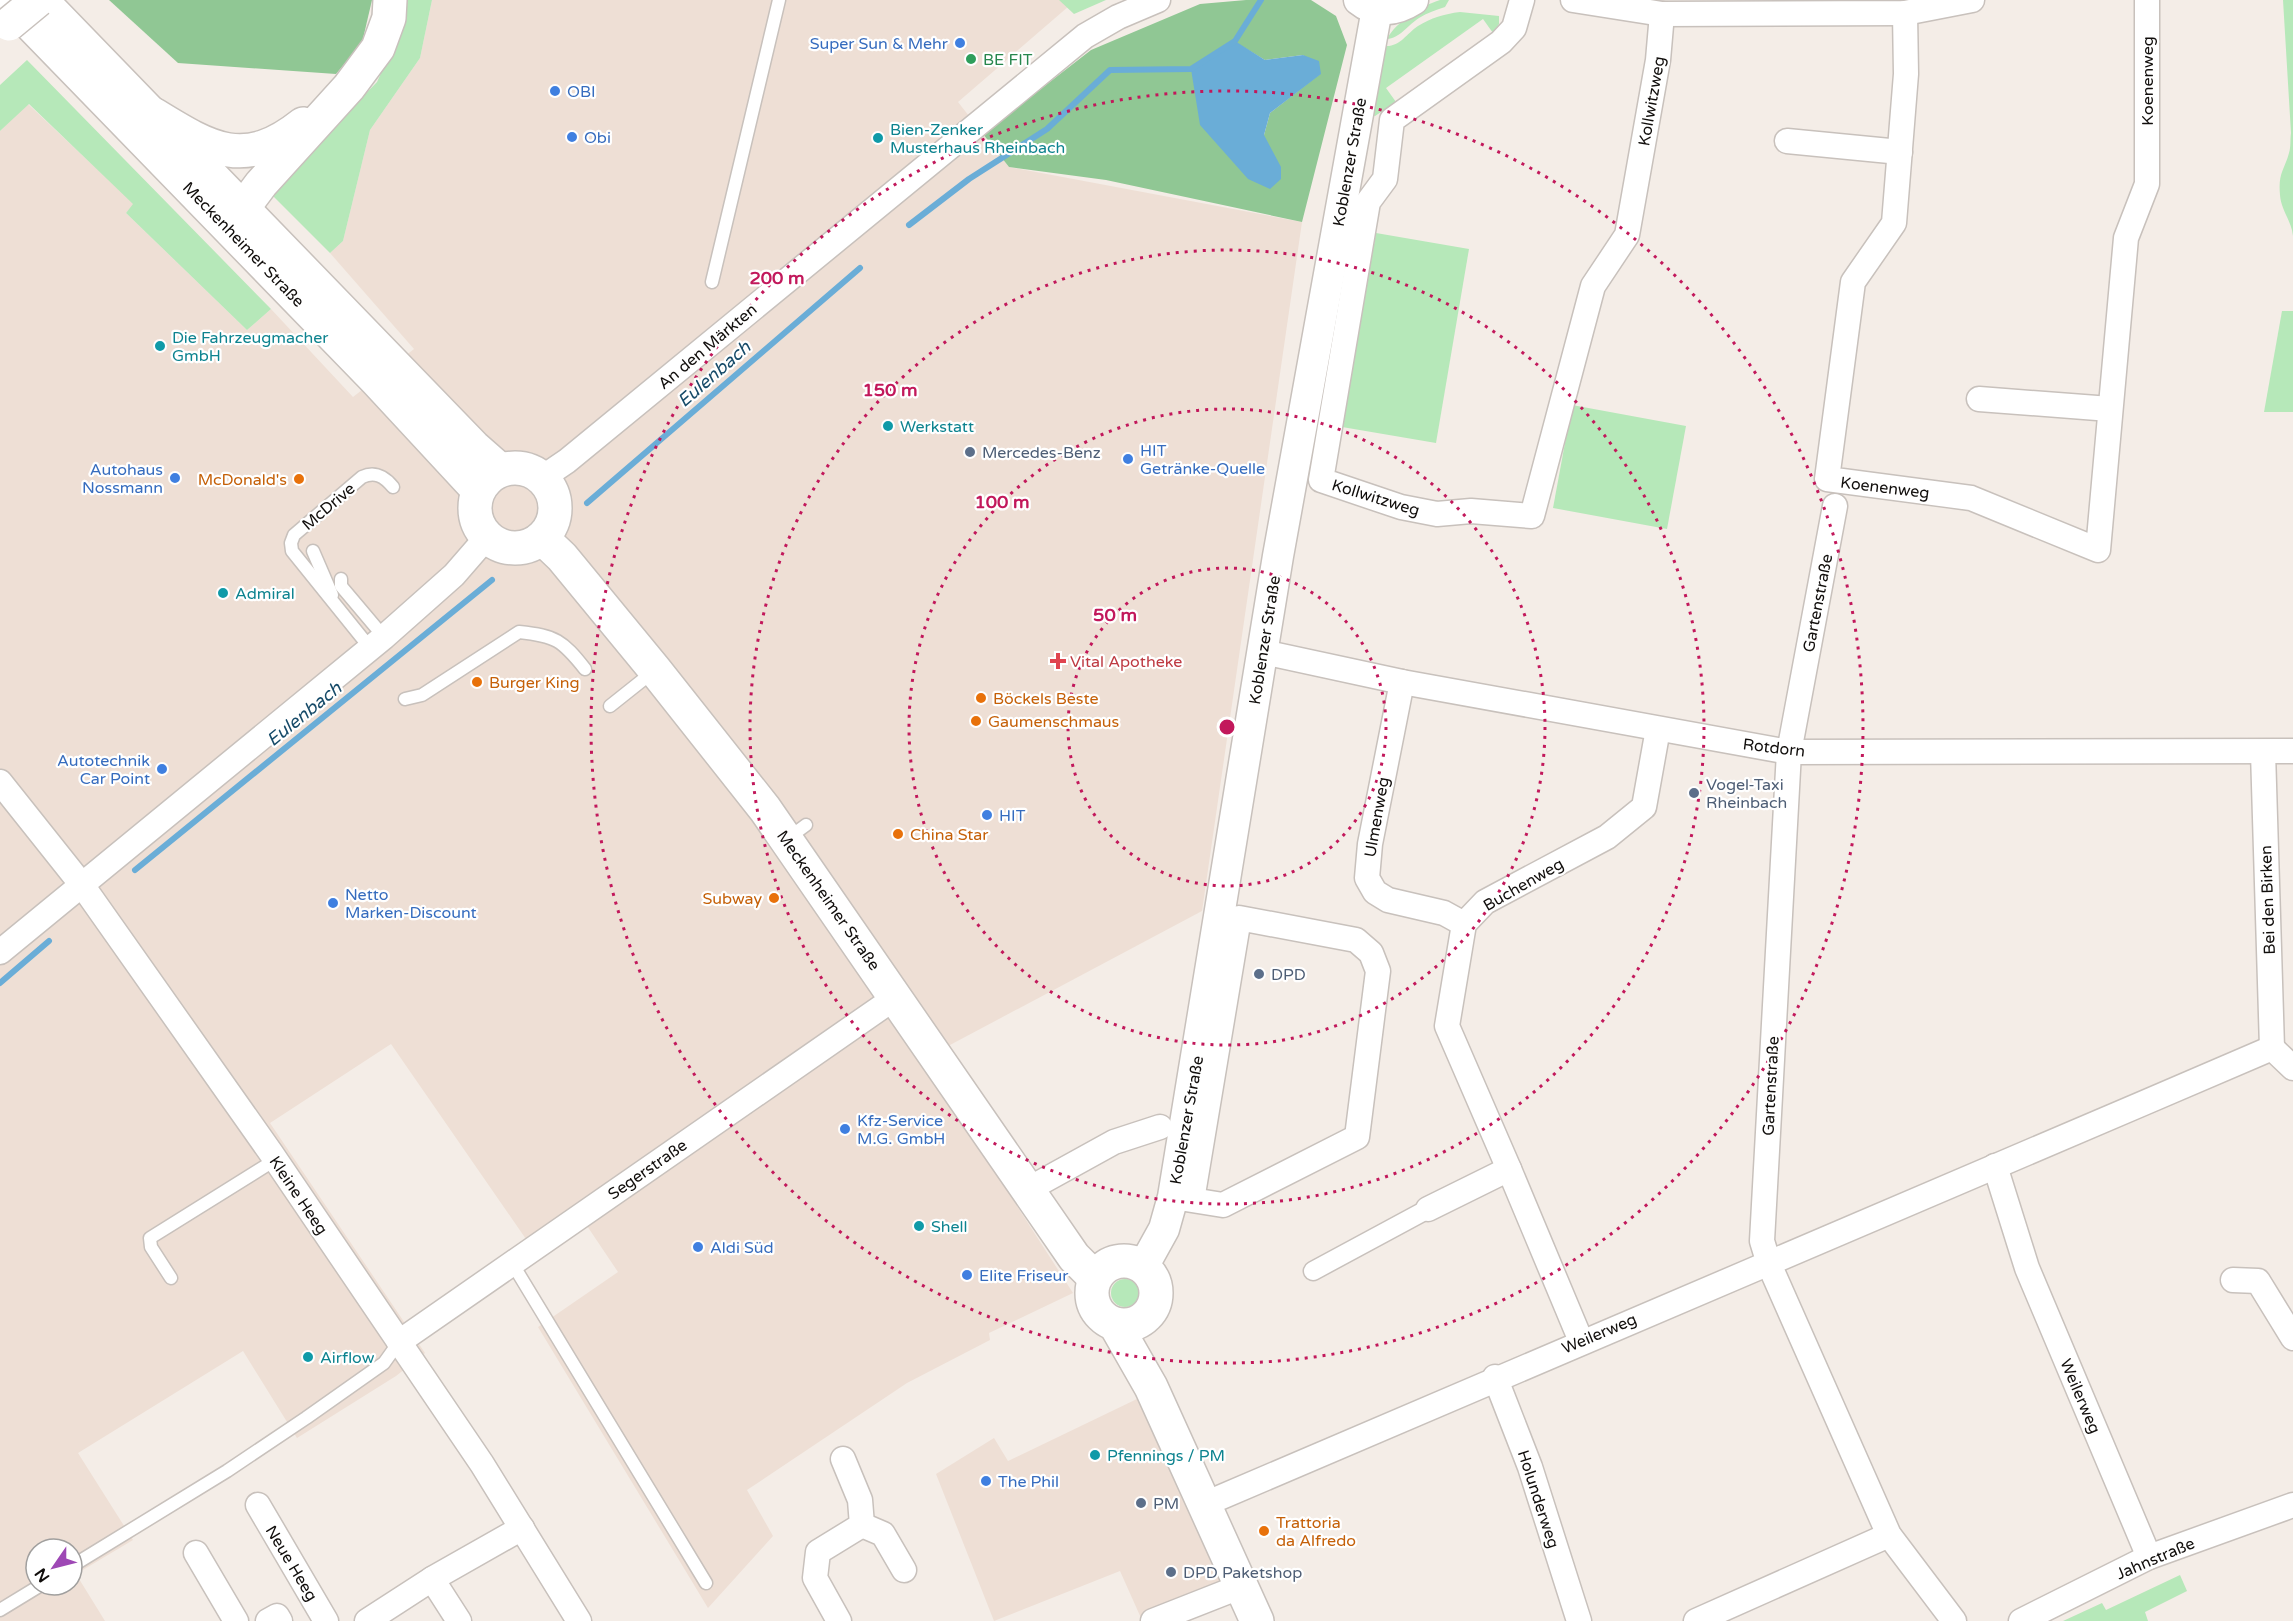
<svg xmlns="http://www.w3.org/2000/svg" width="2293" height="1621" viewBox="0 0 2293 1621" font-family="'Varela Round',sans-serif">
	<rect width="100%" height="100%" fill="#f4ede7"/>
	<!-- built -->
	<g fill="#eedfd5" fill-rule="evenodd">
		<path d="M432,0H1076L958,102L1009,167L1302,222L1202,911L950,1045L925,1063L1073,1293L989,1333L990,1340L907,1383L747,1490L773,1536L708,1608L538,1327L618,1272L577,1211L528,1242L391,1044L270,1123L425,1353L396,1376L297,1438L243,1351L78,1453L133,1540L76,1574L105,1621H0V131L28,104L134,204L126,213L247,330L271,309L353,397L414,349L330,253L343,241L370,130L420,58ZM36,1549H72V1585H36Z"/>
		<polygon points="1139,1398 1225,1583 1141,1618 1120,1571 994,1621 936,1474 994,1438 1008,1461"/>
	</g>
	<!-- green -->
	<g fill="#b6e8b9">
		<polygon points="405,0 432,0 420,58 370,130 343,241 330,253 270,193 377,82 406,18"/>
		<polygon points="1059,0 1106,0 1074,14"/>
		<path d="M1440,0H1449L1445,7C1436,10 1427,13 1419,18C1409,24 1399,39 1387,39C1396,22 1421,6 1440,0Z"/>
		<path d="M2283,0H2293V236C2292,222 2281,210 2280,195C2278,173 2284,171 2289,153C2291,147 2290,140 2291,133Z"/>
		<path d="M1460,12L1499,16V24L1493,33L1483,19L1386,88L1396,102L1375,116L1368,114L1385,46C1400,47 1406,34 1418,26C1431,18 1444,14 1460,12Z"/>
		<polygon points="27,60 271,309 247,330 126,213 133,204 29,104 0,131 0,85"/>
		<polygon points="1376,233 1469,249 1436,443 1342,427"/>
		<polygon points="2282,311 2293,311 2293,412 2264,412"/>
		<polygon points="1572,405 1686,426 1667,529 1553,508"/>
		<circle cx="1125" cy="1293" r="14"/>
		<polygon points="2180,1575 2187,1591 2145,1612 2148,1621 2063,1621 2102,1603 2106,1610"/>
	</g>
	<!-- forest -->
	<g fill="#90c794" fill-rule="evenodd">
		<polygon points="109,0 372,0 362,43 336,74 178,63"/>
		<path d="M1246,0H1311L1336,16L1347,45L1302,222L1106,180L1009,167L983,134L1091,50L1200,4ZM1235,42L1265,60L1303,55L1320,74L1270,113L1264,135Z"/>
	</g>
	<!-- water -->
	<polygon fill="#6aadd7" points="1235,41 1265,60 1303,55 1319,61 1321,74 1270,113 1264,135 1281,167 1281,179 1270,189 1248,179 1200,125 1191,69"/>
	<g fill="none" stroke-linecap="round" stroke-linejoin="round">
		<!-- stream -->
		<g stroke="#6aadd7" stroke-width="6">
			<polyline points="909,225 969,179 1047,129 1110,70 1191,69 1235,41 1261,0"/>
			<polyline points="587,503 860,268"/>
			<polyline points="135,870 492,580"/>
			<polyline points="0,983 49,941"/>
		</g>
		<defs>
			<g id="service">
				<polyline points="712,282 779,0"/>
				<polyline points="313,551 332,595"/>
				<polyline points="341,579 341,586 384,637"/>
				<path d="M371,649L292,551L291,543L294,535L362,477C375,471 384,476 393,487"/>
				<path d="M405,699L422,695L519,632C556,636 562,640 585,669"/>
				<polyline points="610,706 654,671"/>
				<polyline points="787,839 806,825"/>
				<polyline points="512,1263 706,1583"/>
				<polyline points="171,1278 151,1247 150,1238 275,1160"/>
				<polyline points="72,1566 227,1471 306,1418 384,1363 399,1342"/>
				<polyline points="0,1610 41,1585"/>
			</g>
			<polyline id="pedestrian" points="1313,1271 1428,1209"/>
			<g id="minor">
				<polyline points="1522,0 1514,28 1501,42 1392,120 1385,179 1368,202 1321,480 1401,507 1437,514 1471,511 1532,516 1593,286 1627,235 1658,60 1662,14"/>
				<polyline points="1573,0 1662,14 1905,13 1972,0"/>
				<polyline points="1905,13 1906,74 1894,223 1853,282 1827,479 1971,498 2098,550 2126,238 2147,184 2147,0"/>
				<polyline points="1787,141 1900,152"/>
				<polyline points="1979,399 2110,409"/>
				<polyline points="542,478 567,461 1085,36 1118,17 1158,0"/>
				<polyline points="1835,506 1789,752 1762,1241 1769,1264 1889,1535 1954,1621"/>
				<polyline points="1263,652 1402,682 1789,752 2293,751"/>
				<polyline points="1402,682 1370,844 1367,878 1375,892 1388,900 1444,913 1464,924"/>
				<polyline points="2263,752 2272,1048"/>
				<polyline points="0,782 82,885 271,1153 482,1464 579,1621"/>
				<polyline points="0,952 384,637 454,575 487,537"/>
				<polyline points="2272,1048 2293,1068"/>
				<polyline points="1995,1166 2027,1268 2149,1557"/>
				<polyline points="1027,1190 1114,1142 1160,1127"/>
				<polyline points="1173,1197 1223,1205 1357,1137 1378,971 1371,953 1356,940 1239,918 1192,1200"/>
				<polyline points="1428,1209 1509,1169"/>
				<polyline points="2233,1280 2258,1281 2293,1338"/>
				<polyline points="1581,1341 1509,1169 1447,1026 1464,924 1485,902 1607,837 1644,807 1658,729"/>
				<polyline points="399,1342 896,997"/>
				<polyline points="1495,1377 1530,1467 1579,1621"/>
				<path d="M1205,1504C1560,1349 1917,1201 2272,1048"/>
				<polyline points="258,1505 326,1621"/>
				<polyline points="862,1525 883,1534 904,1570"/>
				<polyline points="196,1553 236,1621"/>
				<polyline points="432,1579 459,1621"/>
				<polyline points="268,1621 277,1616 280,1621"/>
				<polyline points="367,1621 432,1579 522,1528"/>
				<polyline points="839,1621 815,1578 818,1552 862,1525 860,1500 843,1459"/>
				<polyline points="1153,1621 1242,1586"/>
				<polyline points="1696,1621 1889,1535"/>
				<polyline points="2021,1621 2149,1557 2293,1505"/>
			</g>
			<g id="tertiary">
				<path d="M1359,0C1376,14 1396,11 1413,0"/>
				<polyline points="1143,1267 1164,1229 1173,1197 1278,556 1377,9"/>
			</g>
			<g id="secondary">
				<polyline points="7,0 377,381 478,490"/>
				<polyline points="41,0 474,447 500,470"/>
				<circle cx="515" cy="508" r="40"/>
				<polyline points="542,538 562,557 655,670 765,809 1074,1257 1095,1278"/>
				<circle cx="1124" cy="1293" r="32"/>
				<polyline points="1115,1324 1151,1387 1257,1621"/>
			</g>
			<g id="primary">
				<path d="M153,114C210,149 244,171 303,124"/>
				<polyline points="256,255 243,208 261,184 349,87 378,48 389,18 390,0"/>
			</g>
		</defs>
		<!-- service casing -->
		<use href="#service" stroke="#c8c1bc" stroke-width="15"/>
		<!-- pedestrian casing -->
		<use href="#pedestrian" stroke="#c8c1bc" stroke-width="21"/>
		<!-- minor casing -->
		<use href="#minor" stroke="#c8c1bc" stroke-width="27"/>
		<!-- tertiary casing -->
		<use href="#tertiary" stroke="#c8c1bc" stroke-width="33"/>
		<!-- secondary casing -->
		<use href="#secondary" stroke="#c8c1bc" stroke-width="36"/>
		<!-- primary casing -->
		<use href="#primary" stroke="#c8c1bc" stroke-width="36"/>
		<!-- service -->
		<use href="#service" stroke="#fff" stroke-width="12"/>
		<!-- pedestrian -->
		<use href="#pedestrian" stroke="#fff" stroke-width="18"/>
		<!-- minor -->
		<use href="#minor" stroke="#fff" stroke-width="24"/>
		<!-- tertiary -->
		<use href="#tertiary" stroke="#fff" stroke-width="30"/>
		<!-- secondary -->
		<use href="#secondary" stroke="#fff" stroke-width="33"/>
		<!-- primary -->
		<use href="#primary" stroke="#fff" stroke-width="33"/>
		<defs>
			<polyline id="primary-bridge" points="9,24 38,0"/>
		</defs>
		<!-- primary-bridge casing -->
		<use href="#primary-bridge" stroke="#c8c1bc" stroke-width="36" stroke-linecap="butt"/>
		<!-- primary-bridge -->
		<use href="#primary-bridge" stroke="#fff" stroke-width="33"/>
	</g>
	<!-- distance rings -->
	<g fill="none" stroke="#c2185b" stroke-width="3" stroke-dasharray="3 6">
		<circle cx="1227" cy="727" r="159"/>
		<circle cx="1227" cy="727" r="318"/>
		<circle cx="1227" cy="727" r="477"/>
		<circle cx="1227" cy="727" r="636"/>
	</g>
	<!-- markers -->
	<g fill="#3f7fe0" stroke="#fff" stroke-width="2">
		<circle cx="960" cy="43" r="6"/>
		<circle cx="555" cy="91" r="6"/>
		<circle cx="572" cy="137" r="6"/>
		<circle cx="1128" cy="459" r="6"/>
		<circle cx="175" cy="478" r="6"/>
		<circle cx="162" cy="769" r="6"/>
		<circle cx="987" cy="815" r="6"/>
		<circle cx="333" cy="903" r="6"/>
		<circle cx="845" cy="1129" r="6"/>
		<circle cx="698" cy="1247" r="6"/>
		<circle cx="967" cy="1275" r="6"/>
		<circle cx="986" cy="1481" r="6"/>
	</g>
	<circle fill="#2e9e5b" stroke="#fff" stroke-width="2" cx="971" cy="59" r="6"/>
	<g fill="#0f9aa8" stroke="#fff" stroke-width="2">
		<circle cx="878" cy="138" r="6"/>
		<circle cx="160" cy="346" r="6"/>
		<circle cx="888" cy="426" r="6"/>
		<circle cx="223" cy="593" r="6"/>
		<circle cx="919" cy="1226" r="6"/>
		<circle cx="308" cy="1357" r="6"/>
		<circle cx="1095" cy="1455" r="6"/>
	</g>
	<g fill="#5c6f8a" stroke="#fff" stroke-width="2">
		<circle cx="970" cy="452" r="6"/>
		<circle cx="1694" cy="793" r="6"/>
		<circle cx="1259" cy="974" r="6"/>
		<circle cx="1141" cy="1503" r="6"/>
		<circle cx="1171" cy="1572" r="6"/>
	</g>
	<g fill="#e8710a" stroke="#fff" stroke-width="2">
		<circle cx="299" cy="479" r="6"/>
		<circle cx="477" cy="682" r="6"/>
		<circle cx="981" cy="698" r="6"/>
		<circle cx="976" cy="721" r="6"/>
		<circle cx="898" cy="834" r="6"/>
		<circle cx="774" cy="898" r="6"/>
		<circle cx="1264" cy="1531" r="6"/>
	</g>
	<path fill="#e0444e" stroke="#fff" stroke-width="2" d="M1055 652h6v6h6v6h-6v6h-6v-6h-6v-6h6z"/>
	<g text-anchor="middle" stroke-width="4.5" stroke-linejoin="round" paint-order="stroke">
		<!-- shop labels -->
		<g font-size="16" fill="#366cbe" stroke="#fff" text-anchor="start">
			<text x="948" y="49" text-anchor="end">Super Sun &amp; Mehr</text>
			<text x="567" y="97">OBI</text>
			<text x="584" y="143">Obi</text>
			<text x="1140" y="456">HIT<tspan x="1140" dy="18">Getränke-Quelle</tspan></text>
			<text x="163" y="475" text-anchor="end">Autohaus<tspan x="163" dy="18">Nossmann</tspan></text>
			<text x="150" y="766" text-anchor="end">Autotechnik<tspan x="150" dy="18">Car Point</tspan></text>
			<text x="999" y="821">HIT</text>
			<text x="345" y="900">Netto<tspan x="345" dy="18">Marken-Discount</tspan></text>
			<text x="857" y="1126">Kfz-Service<tspan x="857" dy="18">M.G. GmbH</tspan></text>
			<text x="710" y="1253">Aldi Süd</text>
			<text x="979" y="1281">Elite Friseur</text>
			<text x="998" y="1487">The Phil</text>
		</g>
		<!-- leisure labels -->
		<g font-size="16" fill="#27864d" stroke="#fff" text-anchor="start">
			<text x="983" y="65">BE FIT</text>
		</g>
		<!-- street labels -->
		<g font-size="16" fill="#110e0c" stroke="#fff">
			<text transform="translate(2147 81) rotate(-90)" y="6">Koenenweg</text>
			<text transform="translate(1651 101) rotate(-80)" y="6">Kollwitzweg</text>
			<text transform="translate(1349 162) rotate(-80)" y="6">Koblenzer Straße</text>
			<text transform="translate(244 244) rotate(46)" y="6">Meckenheimer Straße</text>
			<text transform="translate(707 346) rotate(-40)" y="6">An den Märkten</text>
			<text transform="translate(1885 487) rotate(7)" y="6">Koenenweg</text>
			<text transform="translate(1376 497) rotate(17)" y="6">Kollwitzweg</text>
			<text transform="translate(328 506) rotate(-40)" y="6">McDrive</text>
			<text transform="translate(1817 603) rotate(-79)" y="6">Gartenstraße</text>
			<text transform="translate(1264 640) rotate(-81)" y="6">Koblenzer Straße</text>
			<text transform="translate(1774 747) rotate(7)" y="6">Rotdorn</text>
			<text transform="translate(1376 817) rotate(-80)" y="6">Ulmenweg</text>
			<text transform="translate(1523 884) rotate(-30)" y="6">Buchenweg</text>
			<text transform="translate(829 900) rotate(55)" y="6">Meckenheimer Straße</text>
			<text transform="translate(2267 900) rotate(-92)" y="6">Bei den Birken</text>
			<text transform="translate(1770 1086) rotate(-87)" y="6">Gartenstraße</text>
			<text transform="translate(1186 1120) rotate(-80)" y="6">Koblenzer Straße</text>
			<text transform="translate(647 1169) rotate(-35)" y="6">Segerstraße</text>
			<text transform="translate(299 1195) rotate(56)" y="6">Kleine Heeg</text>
			<text transform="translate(1599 1333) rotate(-23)" y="6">Weilerweg</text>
			<text transform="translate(2081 1396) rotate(67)" y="6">Weilerweg</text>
			<text transform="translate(1539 1499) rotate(72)" y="6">Holunderweg</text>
			<text transform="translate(2155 1558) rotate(-23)" y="6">Jahnstraße</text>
			<text transform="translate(292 1563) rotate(59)" y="6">Neue Heeg</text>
		</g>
		<!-- culture labels -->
		<g font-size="16" fill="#0d838f" stroke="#fff" text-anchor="start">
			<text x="890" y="135">Bien-Zenker<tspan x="890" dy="18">Musterhaus Rheinbach</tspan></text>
			<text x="172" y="343">Die Fahrzeugmacher<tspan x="172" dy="18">GmbH</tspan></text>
			<text x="900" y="432">Werkstatt</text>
			<text x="235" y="599">Admiral</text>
			<text x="931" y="1232">Shell</text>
			<text x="320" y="1363">Airflow</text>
			<text x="1107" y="1461">Pfennings / PM</text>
		</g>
		<!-- service labels -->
		<g font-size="16" fill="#4e5e75" stroke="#fff" text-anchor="start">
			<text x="982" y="458">Mercedes-Benz</text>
			<text x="1706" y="790">Vogel-Taxi<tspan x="1706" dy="18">Rheinbach</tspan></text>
			<text x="1271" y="980">DPD</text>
			<text x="1153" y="1509">PM</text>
			<text x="1183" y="1578">DPD Paketshop</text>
		</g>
		<!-- food labels -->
		<g font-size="16" fill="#c56008" stroke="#fff" text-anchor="start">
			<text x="287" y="485" text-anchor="end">McDonald's</text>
			<text x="489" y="688">Burger King</text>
			<text x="993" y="704">Böckels Beste</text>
			<text x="988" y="727">Gaumenschmaus</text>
			<text x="910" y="840">China Star</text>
			<text x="762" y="904" text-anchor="end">Subway</text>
			<text x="1276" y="1528">Trattoria<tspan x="1276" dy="18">da Alfredo</tspan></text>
		</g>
		<!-- health labels -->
		<g font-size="16" fill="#be3a42" stroke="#fff" text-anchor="start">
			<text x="1070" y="667">Vital Apotheke</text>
		</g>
		<!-- water labels -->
		<g font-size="18" font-style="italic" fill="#174b69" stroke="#fff">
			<text transform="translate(714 374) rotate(-41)" y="6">Eulenbach</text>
			<text transform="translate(304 714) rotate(-39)" y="6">Eulenbach</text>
		</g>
	</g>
	<circle cx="1227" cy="727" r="9" fill="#c2185b" stroke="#fff" stroke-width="3"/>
	<g font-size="18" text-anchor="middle" font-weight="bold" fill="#c2185b" stroke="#fff" stroke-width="4.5" stroke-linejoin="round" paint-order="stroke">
		<text x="777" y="284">200 m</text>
		<text x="890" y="396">150 m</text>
		<text x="1002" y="508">100 m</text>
		<text x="1115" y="621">50 m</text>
	</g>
	<!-- north arrow -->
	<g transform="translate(54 1567) rotate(235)"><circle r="28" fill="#ffffff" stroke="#a09f9e" stroke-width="1.5"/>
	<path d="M0-4.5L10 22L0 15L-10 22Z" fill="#9e48b5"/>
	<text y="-9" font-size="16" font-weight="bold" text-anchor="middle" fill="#110e0c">N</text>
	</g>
</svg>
